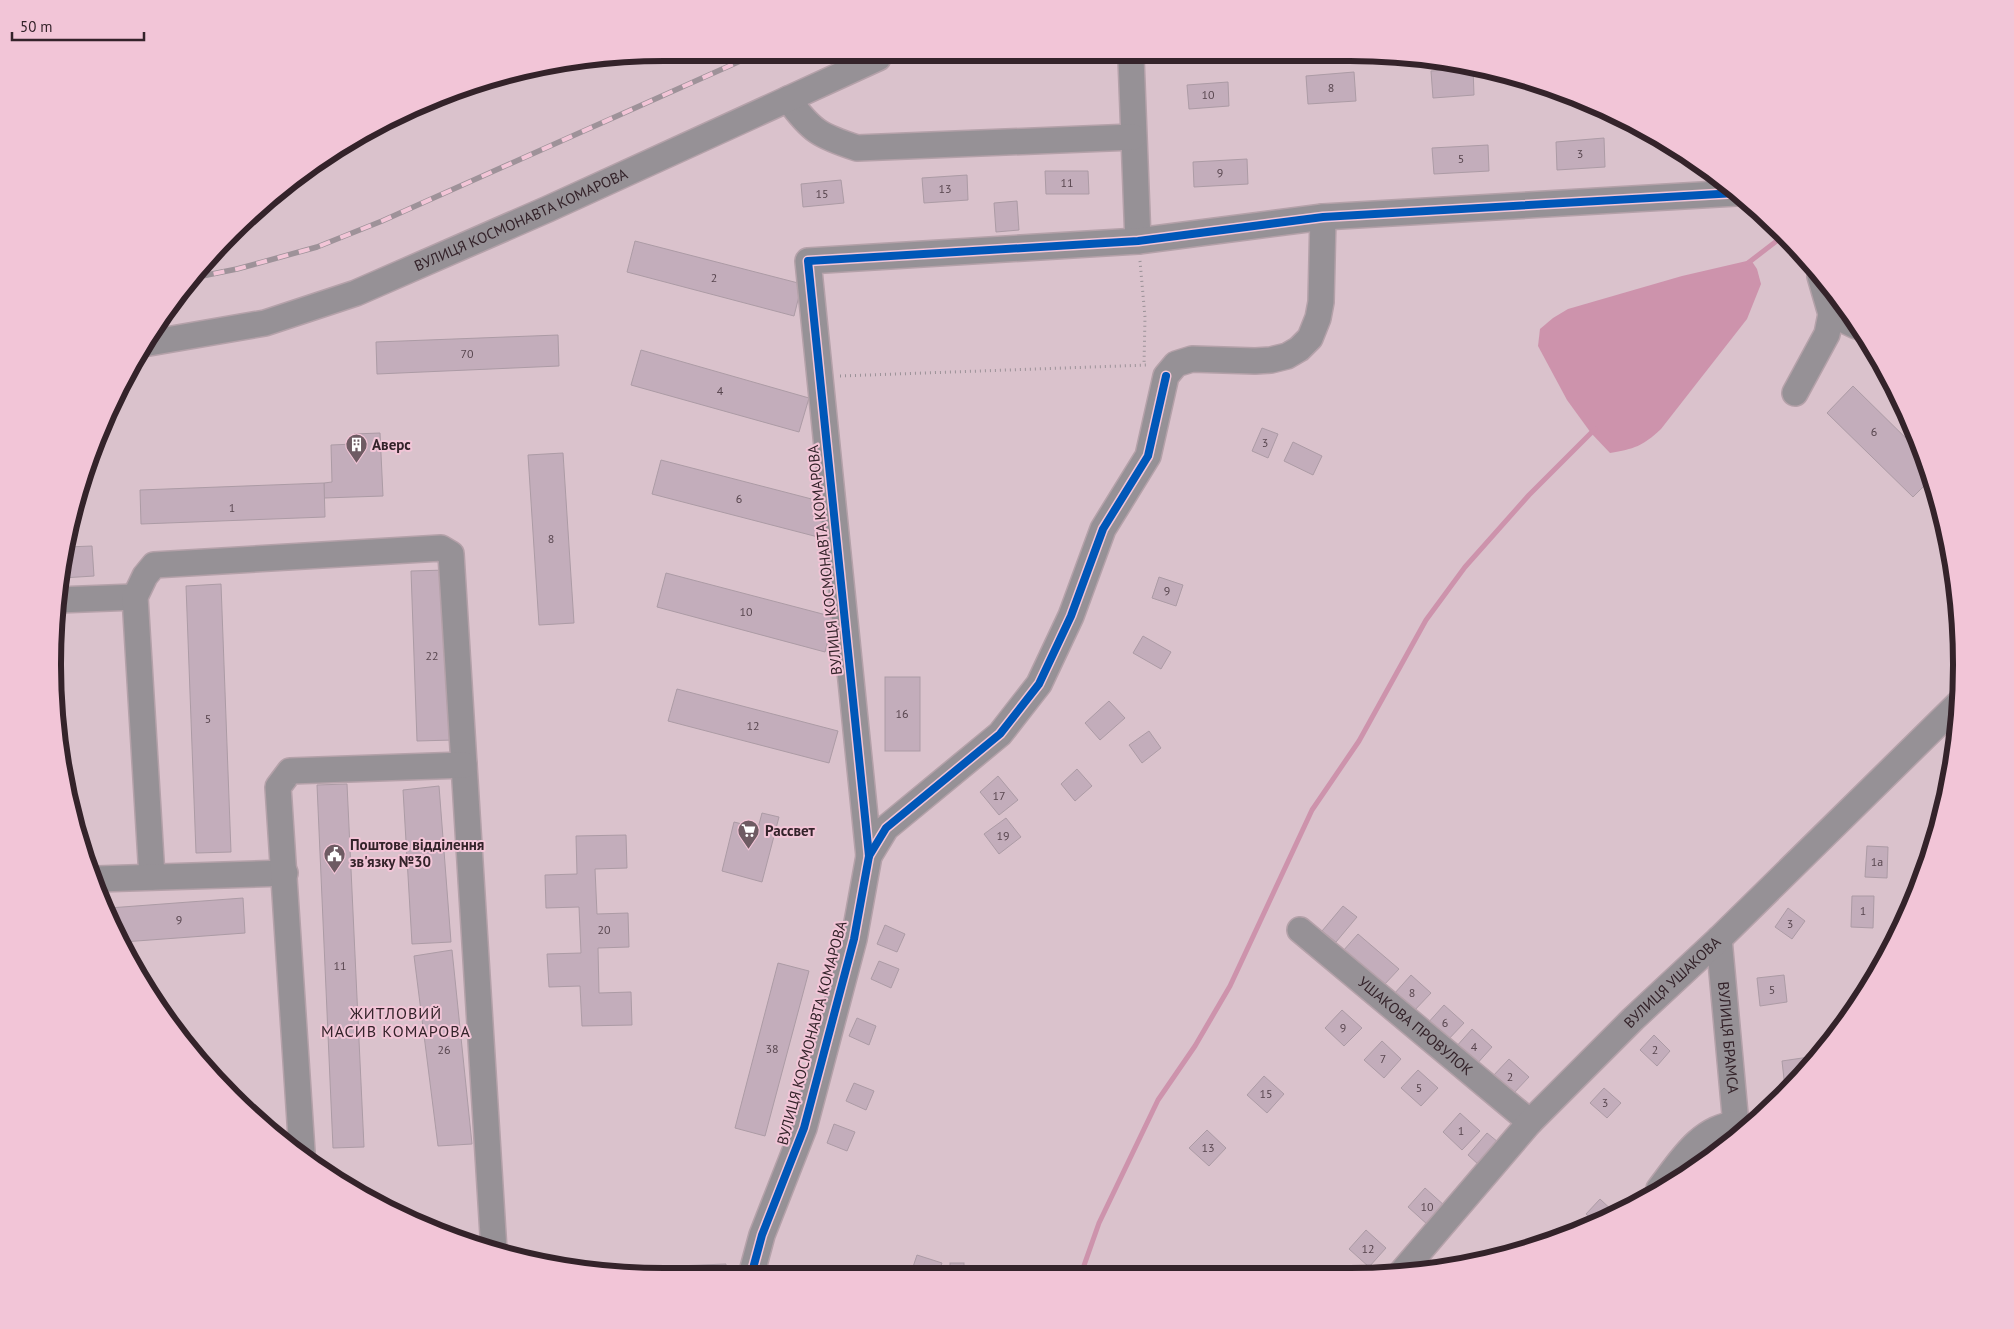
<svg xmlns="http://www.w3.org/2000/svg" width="2014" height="1329" viewBox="0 0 2014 1329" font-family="'PT Sans',sans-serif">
	<rect width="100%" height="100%" fill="#dac2cc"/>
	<!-- water -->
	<path fill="#cd93ac" d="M1751,260L1757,269L1761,284L1747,319L1661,429C1643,446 1634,449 1610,453L1591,433L1567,400L1538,346L1540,329L1553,318L1568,309L1682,276Z"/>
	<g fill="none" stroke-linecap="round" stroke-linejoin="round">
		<!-- stream -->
		<g stroke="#cd93ac" stroke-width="5">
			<polyline points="1748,263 1783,236"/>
			<polyline points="1081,1274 1099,1223 1158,1100 1195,1046 1230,986 1312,810 1359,741 1426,620 1465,567 1529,495 1595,429"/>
		</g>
	</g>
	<!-- building -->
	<g fill="#c3adbb" stroke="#ac9ba5">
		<polygon points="1473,68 1474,95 1433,98 1431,71"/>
		<polygon points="1354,72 1356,101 1308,104 1306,76"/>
		<polygon points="1228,82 1229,106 1189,109 1187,85"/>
		<polygon points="1604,138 1605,167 1557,170 1556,142"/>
		<polygon points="1488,145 1489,171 1434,174 1432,148"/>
		<polygon points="1247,159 1248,184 1194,187 1193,162"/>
		<polygon points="1045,171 1088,171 1089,194 1046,194"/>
		<polygon points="967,175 968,200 924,203 922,178"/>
		<polygon points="841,180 844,203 803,207 801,184"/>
		<polygon points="1017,201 1019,230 996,232 994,203"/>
		<polygon points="635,241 802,284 794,316 627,272"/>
		<polygon points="558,335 559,366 377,374 376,342"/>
		<polygon points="641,350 809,398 799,432 631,385"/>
		<polygon points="1853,386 1920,452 1931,479 1913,497 1827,413"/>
		<polygon points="1262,428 1278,434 1268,458 1252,451"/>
		<polygon points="380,433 383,496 324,498 324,483 332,482 331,445 354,444 354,434"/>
		<polygon points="1293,442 1322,456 1313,475 1284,461"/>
		<polygon points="563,453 574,623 539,625 528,455"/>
		<polygon points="661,460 827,503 818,537 652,494"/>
		<polygon points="324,483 325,517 141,524 140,490"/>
		<polygon points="92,546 94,576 62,578 67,547"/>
		<polygon points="447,570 453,740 417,741 411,571"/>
		<polygon points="666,573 834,617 825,652 657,607"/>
		<polygon points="1159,577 1183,585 1176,606 1152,598"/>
		<polygon points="221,584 231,852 196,853 186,586"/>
		<polygon points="1143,636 1171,652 1161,669 1133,653"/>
		<rect x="885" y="677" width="35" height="74"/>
		<polygon points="677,689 838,731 829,763 668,721"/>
		<polygon points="1109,701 1125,718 1100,740 1085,723"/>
		<polygon points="1149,731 1161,748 1142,763 1129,745"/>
		<polygon points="1077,769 1092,786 1075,801 1061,784"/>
		<polygon points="998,776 1018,800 999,815 980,792"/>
		<polygon points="347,784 364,1147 333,1148 317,785"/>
		<polygon points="439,786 451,942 412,944 403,790"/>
		<polygon points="762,813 779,817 762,882 722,871 734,822 758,828"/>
		<polygon points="1006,818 1021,837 999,854 984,834"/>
		<polygon points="626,835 627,868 595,869 597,914 628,913 629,947 598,948 599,993 631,992 632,1025 582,1026 580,986 549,987 547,954 581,953 579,907 546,908 545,875 577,874 576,836"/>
		<polygon points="1867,846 1888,847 1887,878 1865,877"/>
		<polygon points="1852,896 1874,896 1873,928 1851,927"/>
		<polygon points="243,898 245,933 123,942 109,908"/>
		<polygon points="1343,906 1357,917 1336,942 1322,931"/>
		<polygon points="1788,908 1805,921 1792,939 1775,927"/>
		<polygon points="885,925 905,934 897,952 877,944"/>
		<polygon points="1358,934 1399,969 1384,985 1343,951"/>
		<polygon points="452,950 472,1144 438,1146 414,956"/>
		<polygon points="879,961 899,969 891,988 871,979"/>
		<polygon points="778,963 809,971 765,1136 735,1128"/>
		<polygon points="1411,975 1431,993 1413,1012 1394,994"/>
		<polygon points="1784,975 1787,1002 1760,1006 1757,978"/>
		<polygon points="1444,1005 1464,1023 1446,1042 1427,1024"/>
		<polygon points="1342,1010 1362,1028 1344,1046 1325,1028"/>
		<polygon points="857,1018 876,1026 869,1045 849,1036"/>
		<polygon points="1472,1029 1492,1047 1475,1066 1455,1048"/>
		<polygon points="1654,1035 1670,1051 1657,1066 1640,1050"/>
		<polygon points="1382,1041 1401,1059 1384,1078 1364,1060"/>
		<polygon points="1809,1057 1809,1068 1789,1088 1785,1088 1782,1061"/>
		<polygon points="1509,1059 1529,1077 1512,1095 1492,1077"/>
		<polygon points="1418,1070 1438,1088 1421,1106 1401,1088"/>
		<polygon points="1264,1076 1284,1094 1267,1113 1247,1095"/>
		<polygon points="854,1083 874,1091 866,1110 846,1101"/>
		<polygon points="1604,1088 1621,1103 1607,1118 1590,1103"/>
		<polygon points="1460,1113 1480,1131 1462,1150 1443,1132"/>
		<polygon points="834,1124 855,1132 847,1151 827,1143"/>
		<polygon points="1207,1130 1226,1148 1209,1166 1189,1148"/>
		<polygon points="1487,1133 1498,1142 1479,1165 1468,1155"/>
		<polygon points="1425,1188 1445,1206 1428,1225 1408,1207"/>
		<polygon points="1600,1199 1617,1215 1596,1223 1586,1214"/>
		<polygon points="1366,1230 1386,1248 1369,1267 1349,1249"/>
		<polygon points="474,1236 474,1244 456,1237"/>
		<polygon points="917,1255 942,1263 938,1273 911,1273"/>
		<rect x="950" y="1263" width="14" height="10"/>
		<polygon points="726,1264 726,1272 584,1271 576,1270"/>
	</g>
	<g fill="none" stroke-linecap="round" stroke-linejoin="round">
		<defs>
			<g id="minor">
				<polyline points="1131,58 1138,241"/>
				<path d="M788,99C811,131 820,136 857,148L1133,137"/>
				<polyline points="1831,314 1856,326"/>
				<path id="s1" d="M149,343L265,323L356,293L548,209L878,58"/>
				<polyline points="1795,393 1827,334 1831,314 1820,276"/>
				<polyline points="58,600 135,597"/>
				<polyline points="869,856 808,261 1138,241 1323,217 1736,193"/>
				<polyline points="152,877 135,597 145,576 154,565 441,548 451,554 494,1251"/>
				<polyline points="97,879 285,873"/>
				<path id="s2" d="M1300,930L1530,1122"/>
				<path id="s3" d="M1719,939L1737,1136"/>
				<polyline points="302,1152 278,787 290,771 464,765"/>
				<path d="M1659,1189C1680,1162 1699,1128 1736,1124"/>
				<polyline points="752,1272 762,1235 804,1128 854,939 869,856 886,828 1000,734 1039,684 1071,616 1103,529 1148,456 1166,376 1176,364 1192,359 1255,361 1271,360 1287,356 1299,349 1310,338 1318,318 1321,302 1323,217"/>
				<path id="s4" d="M1401,1273L1530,1122L1633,1019L1719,939L1958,704"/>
			</g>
		</defs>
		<!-- minor casing -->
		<use href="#minor" stroke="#b4a1a9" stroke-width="28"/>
		<!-- path -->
		<g stroke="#9b9298" stroke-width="3" stroke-dasharray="1 4" stroke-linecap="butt">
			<polyline points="1140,261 1145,317 1144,365"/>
			<polyline points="840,376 1148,365"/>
		</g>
		<!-- minor -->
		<use href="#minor" stroke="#969196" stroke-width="25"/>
		<defs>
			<polyline id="rail" points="192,278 237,269 317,247 382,221 747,58"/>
		</defs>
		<!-- rail casing -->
		<use href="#rail" stroke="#9e9299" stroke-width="5.5"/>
		<!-- rail -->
		<use href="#rail" stroke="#f2c5d7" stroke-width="4" stroke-dasharray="11" stroke-linecap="butt"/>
		<defs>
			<g id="cycleway">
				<polyline points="869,856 808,261 1138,241 1323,217 1736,193"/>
				<polyline points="752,1272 762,1235 804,1128 854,939 869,856 886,828 1000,734 1039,684 1071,616 1103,529 1148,456 1166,376"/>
			</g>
		</defs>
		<!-- cycleway casing -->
		<use href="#cycleway" stroke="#f2c5d7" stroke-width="11"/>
		<!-- cycleway -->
		<use href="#cycleway" stroke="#0057b8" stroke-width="8"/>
	</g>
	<!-- icons -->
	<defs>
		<symbol id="building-pin" viewBox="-11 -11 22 30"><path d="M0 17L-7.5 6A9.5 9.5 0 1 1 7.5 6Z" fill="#6e5b63" stroke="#f2c5d7"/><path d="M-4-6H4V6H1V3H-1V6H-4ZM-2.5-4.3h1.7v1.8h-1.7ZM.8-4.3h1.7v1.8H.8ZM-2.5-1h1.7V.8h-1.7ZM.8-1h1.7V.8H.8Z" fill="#fff"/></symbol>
		<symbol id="supermarket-pin" viewBox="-11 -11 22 30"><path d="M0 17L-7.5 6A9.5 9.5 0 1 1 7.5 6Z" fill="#6e5b63" stroke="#f2c5d7"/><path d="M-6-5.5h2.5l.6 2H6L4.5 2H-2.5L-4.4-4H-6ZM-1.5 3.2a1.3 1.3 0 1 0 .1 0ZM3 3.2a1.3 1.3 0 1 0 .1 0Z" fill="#fff"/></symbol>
		<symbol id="civic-pin" viewBox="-11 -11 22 30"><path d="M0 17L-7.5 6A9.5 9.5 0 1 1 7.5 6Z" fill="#6e5b63" stroke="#f2c5d7"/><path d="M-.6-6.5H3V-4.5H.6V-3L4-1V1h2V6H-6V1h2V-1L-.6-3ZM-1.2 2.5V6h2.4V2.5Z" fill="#fff"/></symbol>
	</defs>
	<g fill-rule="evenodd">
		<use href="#building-pin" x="344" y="432" width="25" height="34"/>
		<use href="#supermarket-pin" x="736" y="818" width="25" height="34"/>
		<use href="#civic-pin" x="322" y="842" width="25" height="34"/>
	</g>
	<g text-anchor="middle" stroke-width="4" stroke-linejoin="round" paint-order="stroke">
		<!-- number labels -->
		<g font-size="12" fill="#58464f">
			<text x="1331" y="92">8</text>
			<text x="1208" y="99">10</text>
			<text x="1580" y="158">3</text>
			<text x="1461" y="163">5</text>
			<text x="1220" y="177">9</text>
			<text x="1067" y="187">11</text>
			<text x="945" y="193">13</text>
			<text x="822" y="198">15</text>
			<text x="714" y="282">2</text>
			<text x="467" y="358">70</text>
			<text x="720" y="395">4</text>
			<text x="1874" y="436">6</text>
			<text x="1265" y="447">3</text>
			<text x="739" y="503">6</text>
			<text x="232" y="512">1</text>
			<text x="551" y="543">8</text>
			<text x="1167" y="595">9</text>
			<text x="746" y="616">10</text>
			<text x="432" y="660">22</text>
			<text x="902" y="718">16</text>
			<text x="208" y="723">5</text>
			<text x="753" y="730">12</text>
			<text x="999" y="800">17</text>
			<text x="1003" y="840">19</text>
			<text x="1877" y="866">1а</text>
			<text x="1863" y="915">1</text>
			<text x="179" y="924">9</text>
			<text x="1790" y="928">3</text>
			<text x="604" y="934">20</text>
			<text x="340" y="970">11</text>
			<text x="1772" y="994">5</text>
			<text x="1412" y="997">8</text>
			<text x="1445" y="1027">6</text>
			<text x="1343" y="1032">9</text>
			<text x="1474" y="1051">4</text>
			<text x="772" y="1053">38</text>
			<text x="444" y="1054">26</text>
			<text x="1655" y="1054">2</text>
			<text x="1383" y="1063">7</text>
			<text x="1510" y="1081">2</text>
			<text x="1419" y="1092">5</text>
			<text x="1266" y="1098">15</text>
			<text x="1605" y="1107">3</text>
			<text x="1461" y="1135">1</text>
			<text x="1208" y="1152">13</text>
			<text x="1427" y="1211">10</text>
			<text x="1368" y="1253">12</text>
		</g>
		<!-- street labels -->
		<g font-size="15" fill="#34232a" stroke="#f2c5d7">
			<text dy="5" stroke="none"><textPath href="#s1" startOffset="394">ВУЛИЦЯ КОСМОНАВТА КОМАРОВА</textPath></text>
			<text transform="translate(825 560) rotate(-96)" y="5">ВУЛИЦЯ КОСМОНАВТА КОМАРОВА</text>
			<text dy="5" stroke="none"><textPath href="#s4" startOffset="398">ВУЛИЦЯ УШАКОВА</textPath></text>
			<text dy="5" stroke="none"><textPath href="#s2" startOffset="150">УШАКОВА ПРОВУЛОК</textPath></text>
			<text transform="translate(812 1033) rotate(-75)" y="5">ВУЛИЦЯ КОСМОНАВТА КОМАРОВА</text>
			<text dy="5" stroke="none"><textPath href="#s3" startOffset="99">ВУЛИЦЯ БРАМСА</textPath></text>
		</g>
		<!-- poi labels -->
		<g font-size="15" font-weight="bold" fill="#34232a" stroke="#f2c5d7" text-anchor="start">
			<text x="372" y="450">Аверс</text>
			<text x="765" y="836">Рассвет</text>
			<text x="350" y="850">Поштове відділення<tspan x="350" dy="17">зв'язку №30</tspan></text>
		</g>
		<!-- neighbourhood labels -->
		<g font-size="16" letter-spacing="1" fill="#34232a" stroke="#f2c5d7">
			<text x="396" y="1019">ЖИТЛОВИЙ<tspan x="396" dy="18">МАСИВ КОМАРОВА</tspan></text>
		</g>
	</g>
	<!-- crop -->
	<path d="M0 0H2014V1329H0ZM664 61H1350A603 603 0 0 1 1953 664V665A603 603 0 0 1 1350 1268H664A603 603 0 0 1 61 665V664A603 603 0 0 1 664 61Z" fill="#f2c5d7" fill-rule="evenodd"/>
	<path fill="none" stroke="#34232a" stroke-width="6" d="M664 61H1350A603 603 0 0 1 1953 664V665A603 603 0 0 1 1350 1268H664A603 603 0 0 1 61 665V664A603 603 0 0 1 664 61Z"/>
	<!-- scale -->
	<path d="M12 32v8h132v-8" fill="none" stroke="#34232a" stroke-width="2.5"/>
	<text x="20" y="32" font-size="15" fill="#34232a" stroke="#f2c5d7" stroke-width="4" paint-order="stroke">50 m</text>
</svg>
